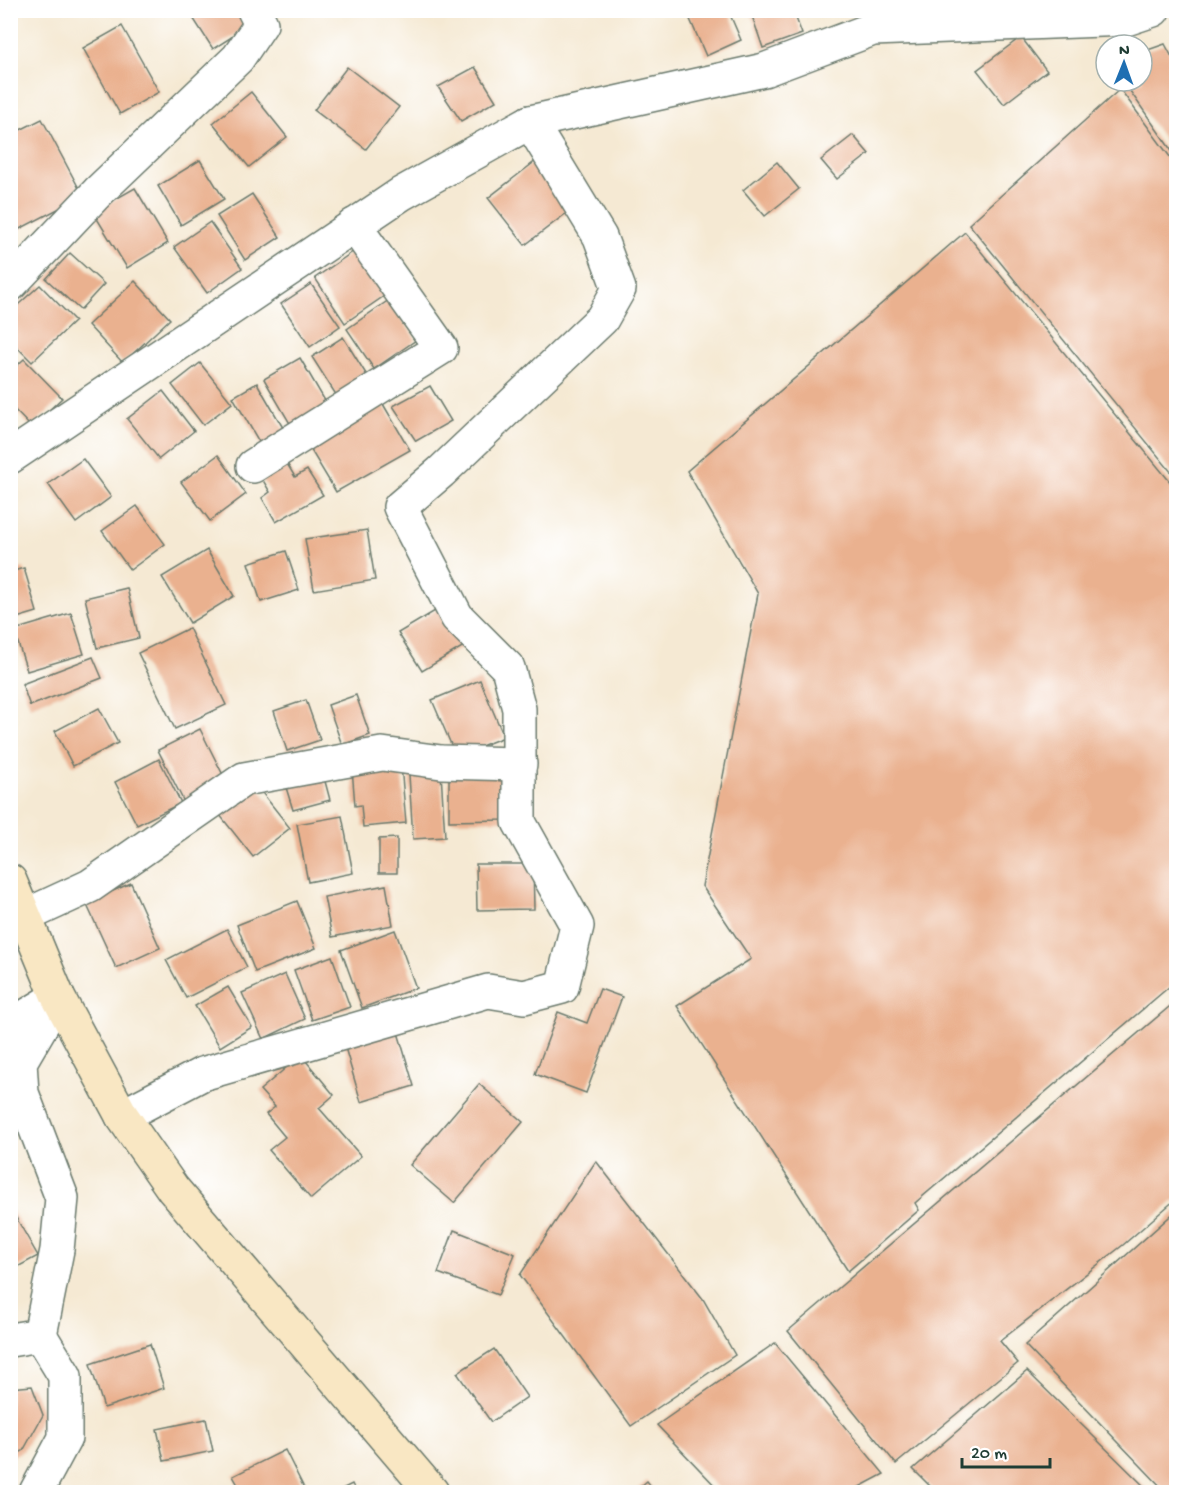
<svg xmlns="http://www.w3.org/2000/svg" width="1187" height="1503" viewBox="0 0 1187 1503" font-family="'Gochi Hand',sans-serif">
	<rect width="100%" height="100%" fill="#fff"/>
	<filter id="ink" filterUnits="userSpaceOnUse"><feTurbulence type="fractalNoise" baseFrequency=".0167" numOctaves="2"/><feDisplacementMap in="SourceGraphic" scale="12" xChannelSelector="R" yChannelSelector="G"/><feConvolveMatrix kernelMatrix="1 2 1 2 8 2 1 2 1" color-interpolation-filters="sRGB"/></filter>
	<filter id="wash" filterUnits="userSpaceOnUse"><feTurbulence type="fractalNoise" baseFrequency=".008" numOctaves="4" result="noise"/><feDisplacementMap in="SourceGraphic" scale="24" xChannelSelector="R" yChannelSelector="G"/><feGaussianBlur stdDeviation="1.35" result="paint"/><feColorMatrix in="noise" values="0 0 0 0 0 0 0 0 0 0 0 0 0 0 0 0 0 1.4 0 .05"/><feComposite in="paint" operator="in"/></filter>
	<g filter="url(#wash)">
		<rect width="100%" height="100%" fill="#f5e9d3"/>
		<g id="blocks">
			<!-- building -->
			<g fill="#eab18f">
				<polygon points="188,10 243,10 252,24 213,49"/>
				<polygon points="686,10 728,10 741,40 706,56"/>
				<polygon points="750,10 793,10 802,34 763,48"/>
				<polygon points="122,26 159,92 120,114 83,48"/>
				<polygon points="1021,37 1047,71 1004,104 977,70"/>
				<polygon points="1165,44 1172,57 1176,55 1176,157 1123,81 1142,81 1142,52"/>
				<polygon points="347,67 399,107 366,149 314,110"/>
				<polygon points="475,67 496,101 461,121 438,87"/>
				<polygon points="1120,89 1176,165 1176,478 969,224"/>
				<polygon points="251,92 287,137 249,167 213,123"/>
				<polygon points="42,119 83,196 10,234 10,135"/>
				<polygon points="853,135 869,154 837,179 821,160"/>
				<polygon points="200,160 224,199 181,225 158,186"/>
				<polygon points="537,160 573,208 525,245 488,198"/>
				<polygon points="777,162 799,189 765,216 743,190"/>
				<polygon points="135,188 168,243 127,268 93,212"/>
				<polygon points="252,194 280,237 245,260 217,216"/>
				<polygon points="210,222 242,268 207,293 174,247"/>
				<polygon points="965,232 1176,489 1176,981 915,1203 919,1210 848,1271 677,1006 751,959 702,886 758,594 687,471"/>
				<polygon points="357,249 387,294 345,323 315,278"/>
				<polygon points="70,253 104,284 80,310 46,279"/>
				<polygon points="135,281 170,319 123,363 88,325"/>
				<polygon points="311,284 340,326 310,347 281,304"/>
				<polygon points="40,285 75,321 32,362 10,340 10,312"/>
				<polygon points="389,300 416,340 374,369 347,329"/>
				<polygon points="343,337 371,382 340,401 312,357"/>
				<polygon points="300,358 328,406 292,427 264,379"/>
				<polygon points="24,359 62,398 31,427 10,405 10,372"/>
				<polygon points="200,363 232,403 203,425 172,385"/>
				<polygon points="257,383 286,433 262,447 233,397"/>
				<polygon points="430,386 451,421 416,441 393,406"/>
				<polygon points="163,391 194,431 159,459 127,419"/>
				<polygon points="383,404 410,450 336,492 309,447"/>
				<polygon points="218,455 246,494 210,521 181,482"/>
				<polygon points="83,459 111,497 76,523 48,484"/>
				<polygon points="286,462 295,477 307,470 323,495 276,522 262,498 270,492 261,477"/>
				<polygon points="137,506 165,544 130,570 102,531"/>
				<polygon points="367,530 375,580 314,590 305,539"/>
				<polygon points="207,550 234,596 190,623 162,577"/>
				<polygon points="286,551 299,590 261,602 248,563"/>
				<polygon points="24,568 37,612 10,620 10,572"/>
				<polygon points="127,588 139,638 97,648 85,598"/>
				<polygon points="445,605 469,643 422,671 398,633"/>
				<polygon points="71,613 84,654 27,671 14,630"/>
				<polygon points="189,628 226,705 175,729 138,653"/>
				<polygon points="93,657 102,678 30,706 22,684"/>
				<polygon points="480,680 504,737 456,756 432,700"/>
				<polygon points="356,695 370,735 342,745 328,705"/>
				<polygon points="306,700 320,740 287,751 274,711"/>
				<polygon points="99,708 118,743 73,766 55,731"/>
				<polygon points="200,729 226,781 184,802 158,750"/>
				<polygon points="159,759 181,803 137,825 115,782"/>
				<polygon points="401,765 406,823 363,827 361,805 355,806 352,768"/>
				<polygon points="322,770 330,800 293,810 284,781"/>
				<polygon points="441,773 445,837 413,839 409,775"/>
				<polygon points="504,774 505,820 449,821 449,775"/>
				<polygon points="256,785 290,828 253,857 219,814"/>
				<polygon points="342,816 353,873 308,882 297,824"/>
				<polygon points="397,838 397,873 379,873 379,839"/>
				<polygon points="476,864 533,864 534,909 477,910"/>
				<polygon points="131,883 160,948 116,968 86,903"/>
				<polygon points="386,885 393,925 332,937 324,897"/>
				<polygon points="297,901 316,948 255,972 237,925"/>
				<polygon points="227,929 247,967 186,998 166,960"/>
				<polygon points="395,930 416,988 362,1008 341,950"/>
				<polygon points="332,956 350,1007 312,1020 294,970"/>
				<polygon points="285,974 305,1019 263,1039 242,993"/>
				<polygon points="228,987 252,1027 220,1047 195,1006"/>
				<polygon points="600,989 622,997 586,1093 535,1074 558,1012 587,1023"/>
				<polygon points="1176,1001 1176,1199 1123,1245 1000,1341 1018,1363 896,1464 788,1331"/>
				<polygon points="397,1029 414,1086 361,1102 344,1044"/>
				<polygon points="301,1055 334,1095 319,1108 361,1156 311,1199 269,1150 285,1137 266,1114 275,1107 260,1090"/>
				<polygon points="479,1084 523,1122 454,1203 410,1165"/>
				<polygon points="10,1105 22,1126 10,1132"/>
				<polygon points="596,1161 703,1299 735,1355 631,1426 520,1275"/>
				<polygon points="10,1207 38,1256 10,1271"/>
				<polygon points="1176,1211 1176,1492 1166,1492 1025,1345"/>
				<polygon points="454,1230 515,1254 498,1295 438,1273"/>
				<polygon points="775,1343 884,1474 850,1492 721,1492 657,1425"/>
				<polygon points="150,1344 164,1388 104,1408 90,1364"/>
				<polygon points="494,1349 527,1397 491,1422 457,1373"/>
				<polygon points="1027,1371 1150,1492 936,1492 913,1469"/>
				<polygon points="32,1386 43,1415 23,1451 10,1457 10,1388"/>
				<polygon points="206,1419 213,1451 164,1461 157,1429"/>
				<polygon points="285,1450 306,1492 242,1492 233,1476"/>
				<polygon points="647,1481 656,1492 634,1492"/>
				<polygon points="352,1484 356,1492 336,1492"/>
			</g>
		</g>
	</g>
	<g filter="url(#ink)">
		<use href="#blocks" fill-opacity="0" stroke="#6a796c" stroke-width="1.5"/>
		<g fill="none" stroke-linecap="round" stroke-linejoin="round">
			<defs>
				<g id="minor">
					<polyline points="10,285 98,192 238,58 261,24 254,10"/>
					<polyline points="10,457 401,194 530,122 764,70 873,29 1126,19 1153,10"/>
					<polyline points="253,466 441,348 354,225"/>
					<polyline points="25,916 90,886 244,779 382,754 441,762 520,764"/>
					<polyline points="10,1026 56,998"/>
					<polyline points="122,1116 202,1074 488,991 524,997 562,987 577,926 519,822 519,709 508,668 457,617 400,507 441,472 602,319 619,289 600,237 530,122"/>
					<polyline points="10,1340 40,1335 57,1250 62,1198 22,1093 20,1062 58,997"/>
					<polyline points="36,1492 65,1438 65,1376 40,1335"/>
				</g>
				<polyline id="secondary" points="10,881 58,997 122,1116 173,1189 432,1492"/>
			</defs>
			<!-- minor casing -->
			<use href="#minor" stroke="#6a796c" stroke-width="36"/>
			<!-- secondary casing -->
			<use href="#secondary" stroke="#6a796c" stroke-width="36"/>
			<!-- minor -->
			<use href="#minor" stroke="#fff" stroke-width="33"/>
			<!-- secondary -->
			<use href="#secondary" stroke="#f9e7c3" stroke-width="33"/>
		</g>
	</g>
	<!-- margin -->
	<rect width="1187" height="1503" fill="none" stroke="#fff" stroke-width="36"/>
	<!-- north arrow -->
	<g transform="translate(1124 63) rotate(1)"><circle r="28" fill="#ffffff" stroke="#a5b1ae" stroke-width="1.5"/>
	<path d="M0-4.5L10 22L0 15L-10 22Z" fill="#1f6fb2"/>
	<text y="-9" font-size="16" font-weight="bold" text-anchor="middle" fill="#1f3d34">N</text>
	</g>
	<!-- scale -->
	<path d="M962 1458v9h88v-9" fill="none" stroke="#1f3d34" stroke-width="3"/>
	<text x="971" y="1458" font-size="18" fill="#1f3d34" stroke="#ffffff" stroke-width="4.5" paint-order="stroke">20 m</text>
</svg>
